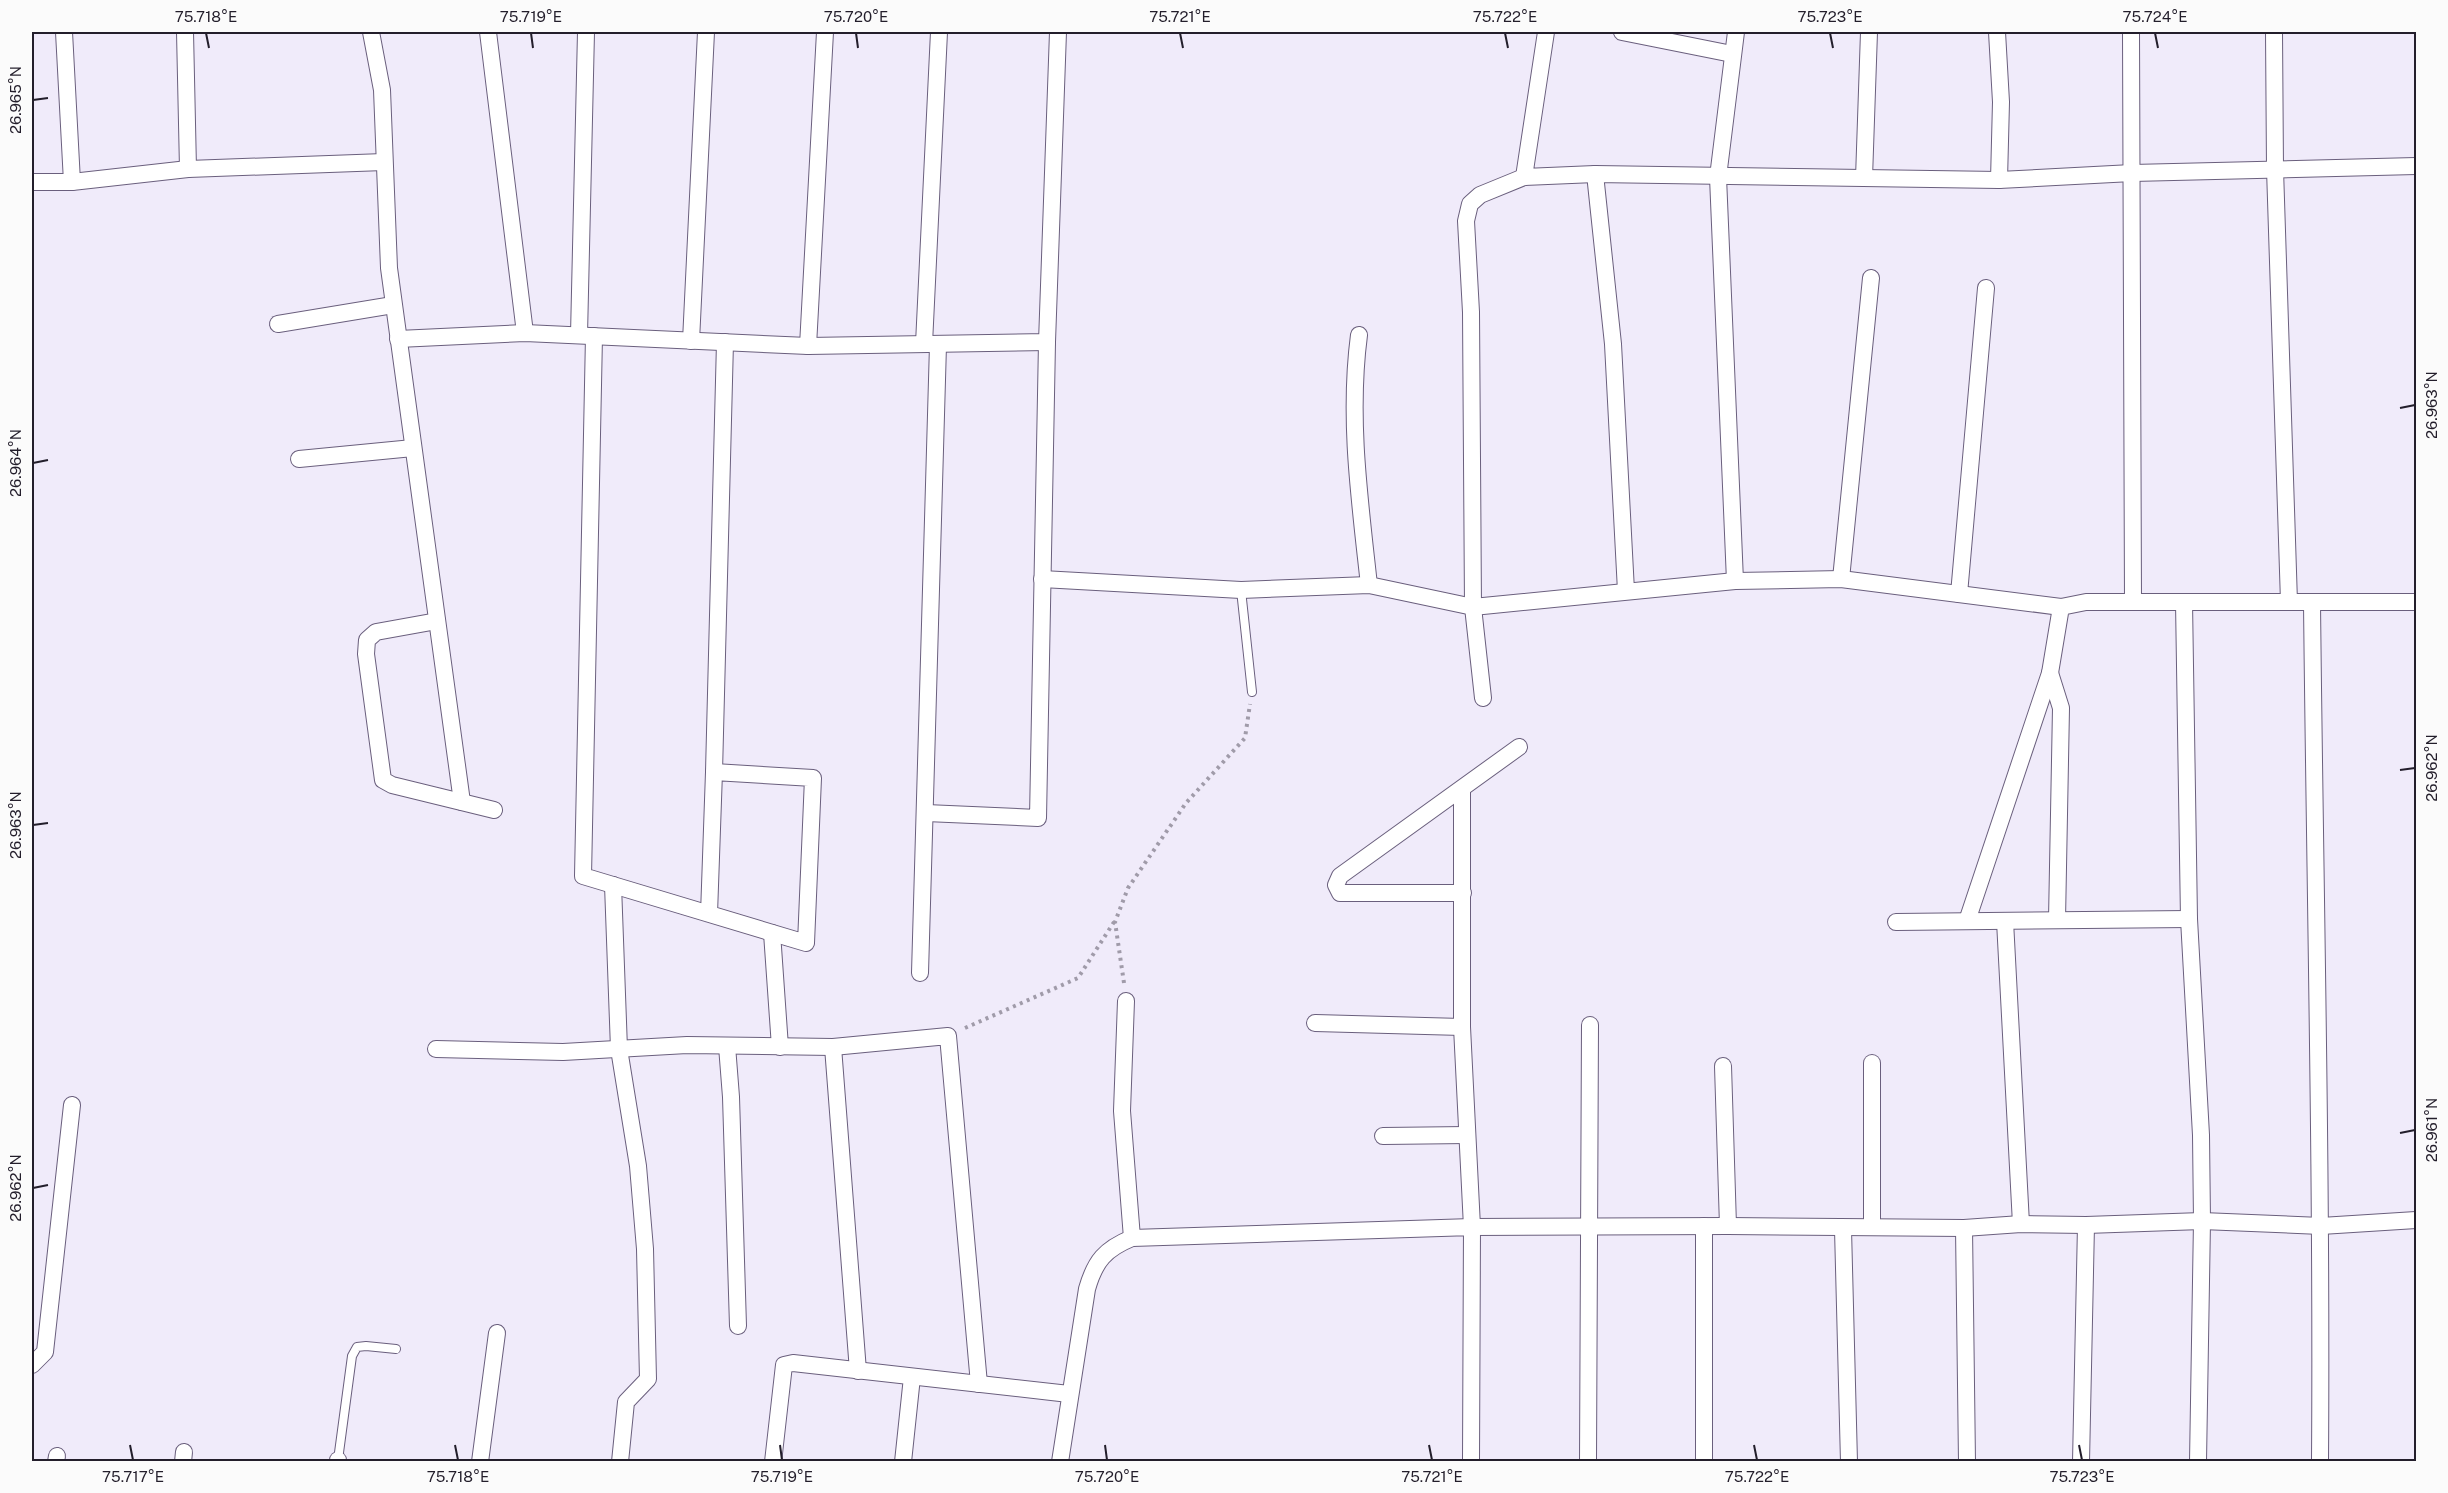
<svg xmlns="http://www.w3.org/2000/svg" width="2448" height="1493" viewBox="0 0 2448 1493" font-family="'Public Sans',sans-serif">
	<rect width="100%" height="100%" fill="#f0ebfa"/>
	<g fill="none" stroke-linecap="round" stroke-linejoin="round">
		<defs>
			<g id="service">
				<polyline points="1241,590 1252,692"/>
				<polyline points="338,1460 352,1356 357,1347 366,1346 396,1349"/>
			</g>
			<g id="minor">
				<polyline points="64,32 72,182"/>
				<polyline points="185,32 188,169"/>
				<polyline points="371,32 382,90 389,268 462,802"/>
				<polyline points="488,32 525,333"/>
				<polyline points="1546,32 1524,177 1595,174 1999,180 2132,173 2416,166"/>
				<polyline points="1622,32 1732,54"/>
				<polyline points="1997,32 2001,102 1999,180"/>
				<polyline points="2131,32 2133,602"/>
				<polyline points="2274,32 2275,169 2289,602"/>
				<polyline points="1595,174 1613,344 1626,591"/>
				<polyline points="1864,178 1869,32"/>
				<polyline points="32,182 72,182 188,169 384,162"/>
				<polyline points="278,324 393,305"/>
				<polyline points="579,335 586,32"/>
				<path d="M1359,335C1348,419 1360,502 1369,585"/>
				<polyline points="594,336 583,876 806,943 813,778 714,772 709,914"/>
				<polyline points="398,339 525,333 808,346 1047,342 1058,32"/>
				<polyline points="691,341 706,32"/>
				<polyline points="924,344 939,32"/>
				<polyline points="808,346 825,32"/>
				<polyline points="299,459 413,448"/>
				<polyline points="1042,579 1241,590 1369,585 1473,607 1735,581 1841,579 2061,607"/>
				<polyline points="1841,579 1871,278"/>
				<polyline points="1735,581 1718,177 1736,32"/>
				<polyline points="1959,594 1986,288"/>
				<polyline points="2184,602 2189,919 2201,1135 2202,1221 2198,1462"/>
				<path d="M2312,602C2315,889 2322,1175 2320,1462"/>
				<polyline points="437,621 376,632 367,640 366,654 383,780 392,785 494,810"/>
				<polyline points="2050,673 2061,708 2057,920"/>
				<polyline points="1483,698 1473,607 1471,312 1466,221 1470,204 1480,195 1524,177"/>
				<polyline points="714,772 725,342"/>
				<polyline points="1462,789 1462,1027 1472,1227 1728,1226 1964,1228 2021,1224 2086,1225 2202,1221 2321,1226 2416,1220"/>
				<polyline points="926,813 1038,818 1047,342"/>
				<polyline points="613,885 619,1049 638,1166 645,1249 648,1379 626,1402 620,1462"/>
				<polyline points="1463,893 1340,893 1336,885 1340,876 1519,747"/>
				<polyline points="1967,921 2050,673 2061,607 2086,602 2416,602"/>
				<polyline points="2005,921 2021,1224"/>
				<polyline points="1896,922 2189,919"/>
				<polyline points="772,933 780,1047"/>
				<polyline points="920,973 938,345"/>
				<polyline points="1126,1001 1122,1111 1132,1238"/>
				<polyline points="1315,1023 1462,1027"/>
				<polyline points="727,1046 731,1097 738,1326"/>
				<polyline points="833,1047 858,1371"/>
				<polyline points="436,1049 563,1052 687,1045 833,1047 948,1036 979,1384"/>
				<polyline points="1872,1063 1872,1227"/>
				<polyline points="1723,1066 1728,1226"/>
				<polyline points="1383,1136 1467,1135"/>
				<polyline points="1704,1226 1704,1462"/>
				<polyline points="1964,1228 1967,1462"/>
				<polyline points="1843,1229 1849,1462"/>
				<polyline points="32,1365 45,1352 72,1105"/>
				<polyline points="56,1462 57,1456"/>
				<polyline points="183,1462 184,1452"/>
				<polyline points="338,1462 338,1460"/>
				<polyline points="480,1462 497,1333"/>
				<polyline points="773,1462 784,1365 793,1363 1069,1394"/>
				<polyline points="903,1462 912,1377"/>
				<path d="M1060,1462L1087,1289C1095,1261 1105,1249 1132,1238L1472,1227L1471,1462"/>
				<polyline points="1588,1462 1590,1025"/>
				<polyline points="2081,1462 2086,1225"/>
			</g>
		</defs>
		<!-- service casing -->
		<use href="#service" stroke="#6a5f7d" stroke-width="10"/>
		<!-- minor casing -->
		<use href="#minor" stroke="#6a5f7d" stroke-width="18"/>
		<!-- path -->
		<g stroke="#a09ba9" stroke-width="4" stroke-dasharray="3 4.5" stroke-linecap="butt">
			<polyline points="1124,983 1115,922 1128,888 1186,803 1245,738 1250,704"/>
			<polyline points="965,1028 1078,978 1114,922"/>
		</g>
		<!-- service -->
		<use href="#service" stroke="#fff" stroke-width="8"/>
		<!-- minor -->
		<use href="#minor" stroke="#fff" stroke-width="16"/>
	</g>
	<!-- ticks -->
	<path fill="none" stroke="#231e2b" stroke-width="2" d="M206,33L209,48M531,33L533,48M856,33L858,48M1180,33L1183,48M1505,33L1508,48M1830,33L1833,48M2155,33L2158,48M33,100L48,98M2400,408L2415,405M33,463L48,460M2400,770L2415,768M33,825L48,823M2400,1133L2415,1130M33,1188L48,1185M130,1445L133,1460M455,1445L458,1460M780,1445L782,1460M1105,1445L1107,1460M1429,1445L1432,1460M1754,1445L1757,1460M2079,1445L2082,1460"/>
	<!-- border -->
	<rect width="2448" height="1493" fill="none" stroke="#fbfbfb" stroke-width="66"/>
	<rect x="33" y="33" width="2382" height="1427" fill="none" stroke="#231e2b" stroke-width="2"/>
	<g font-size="15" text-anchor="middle" fill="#231e2b">
		<text x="206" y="22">75.718°E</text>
		<text x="531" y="22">75.719°E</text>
		<text x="856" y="22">75.720°E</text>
		<text x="1180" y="22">75.721°E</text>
		<text x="1505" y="22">75.722°E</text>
		<text x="1830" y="22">75.723°E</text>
		<text x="2155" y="22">75.724°E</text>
		<text transform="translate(16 100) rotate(-90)" y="5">26.965°N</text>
		<text transform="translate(2432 405) rotate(-90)" y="5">26.963°N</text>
		<text transform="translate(16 463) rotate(-90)" y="5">26.964°N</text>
		<text transform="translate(2432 768) rotate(-90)" y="5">26.962°N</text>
		<text transform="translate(16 825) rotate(-90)" y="5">26.963°N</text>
		<text transform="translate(2432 1130) rotate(-90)" y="5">26.961°N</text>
		<text transform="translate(16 1188) rotate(-90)" y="5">26.962°N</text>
		<text x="133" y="1482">75.717°E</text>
		<text x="458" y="1482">75.718°E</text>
		<text x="782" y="1482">75.719°E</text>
		<text x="1107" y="1482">75.720°E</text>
		<text x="1432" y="1482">75.721°E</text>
		<text x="1757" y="1482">75.722°E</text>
		<text x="2082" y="1482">75.723°E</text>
	</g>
</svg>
